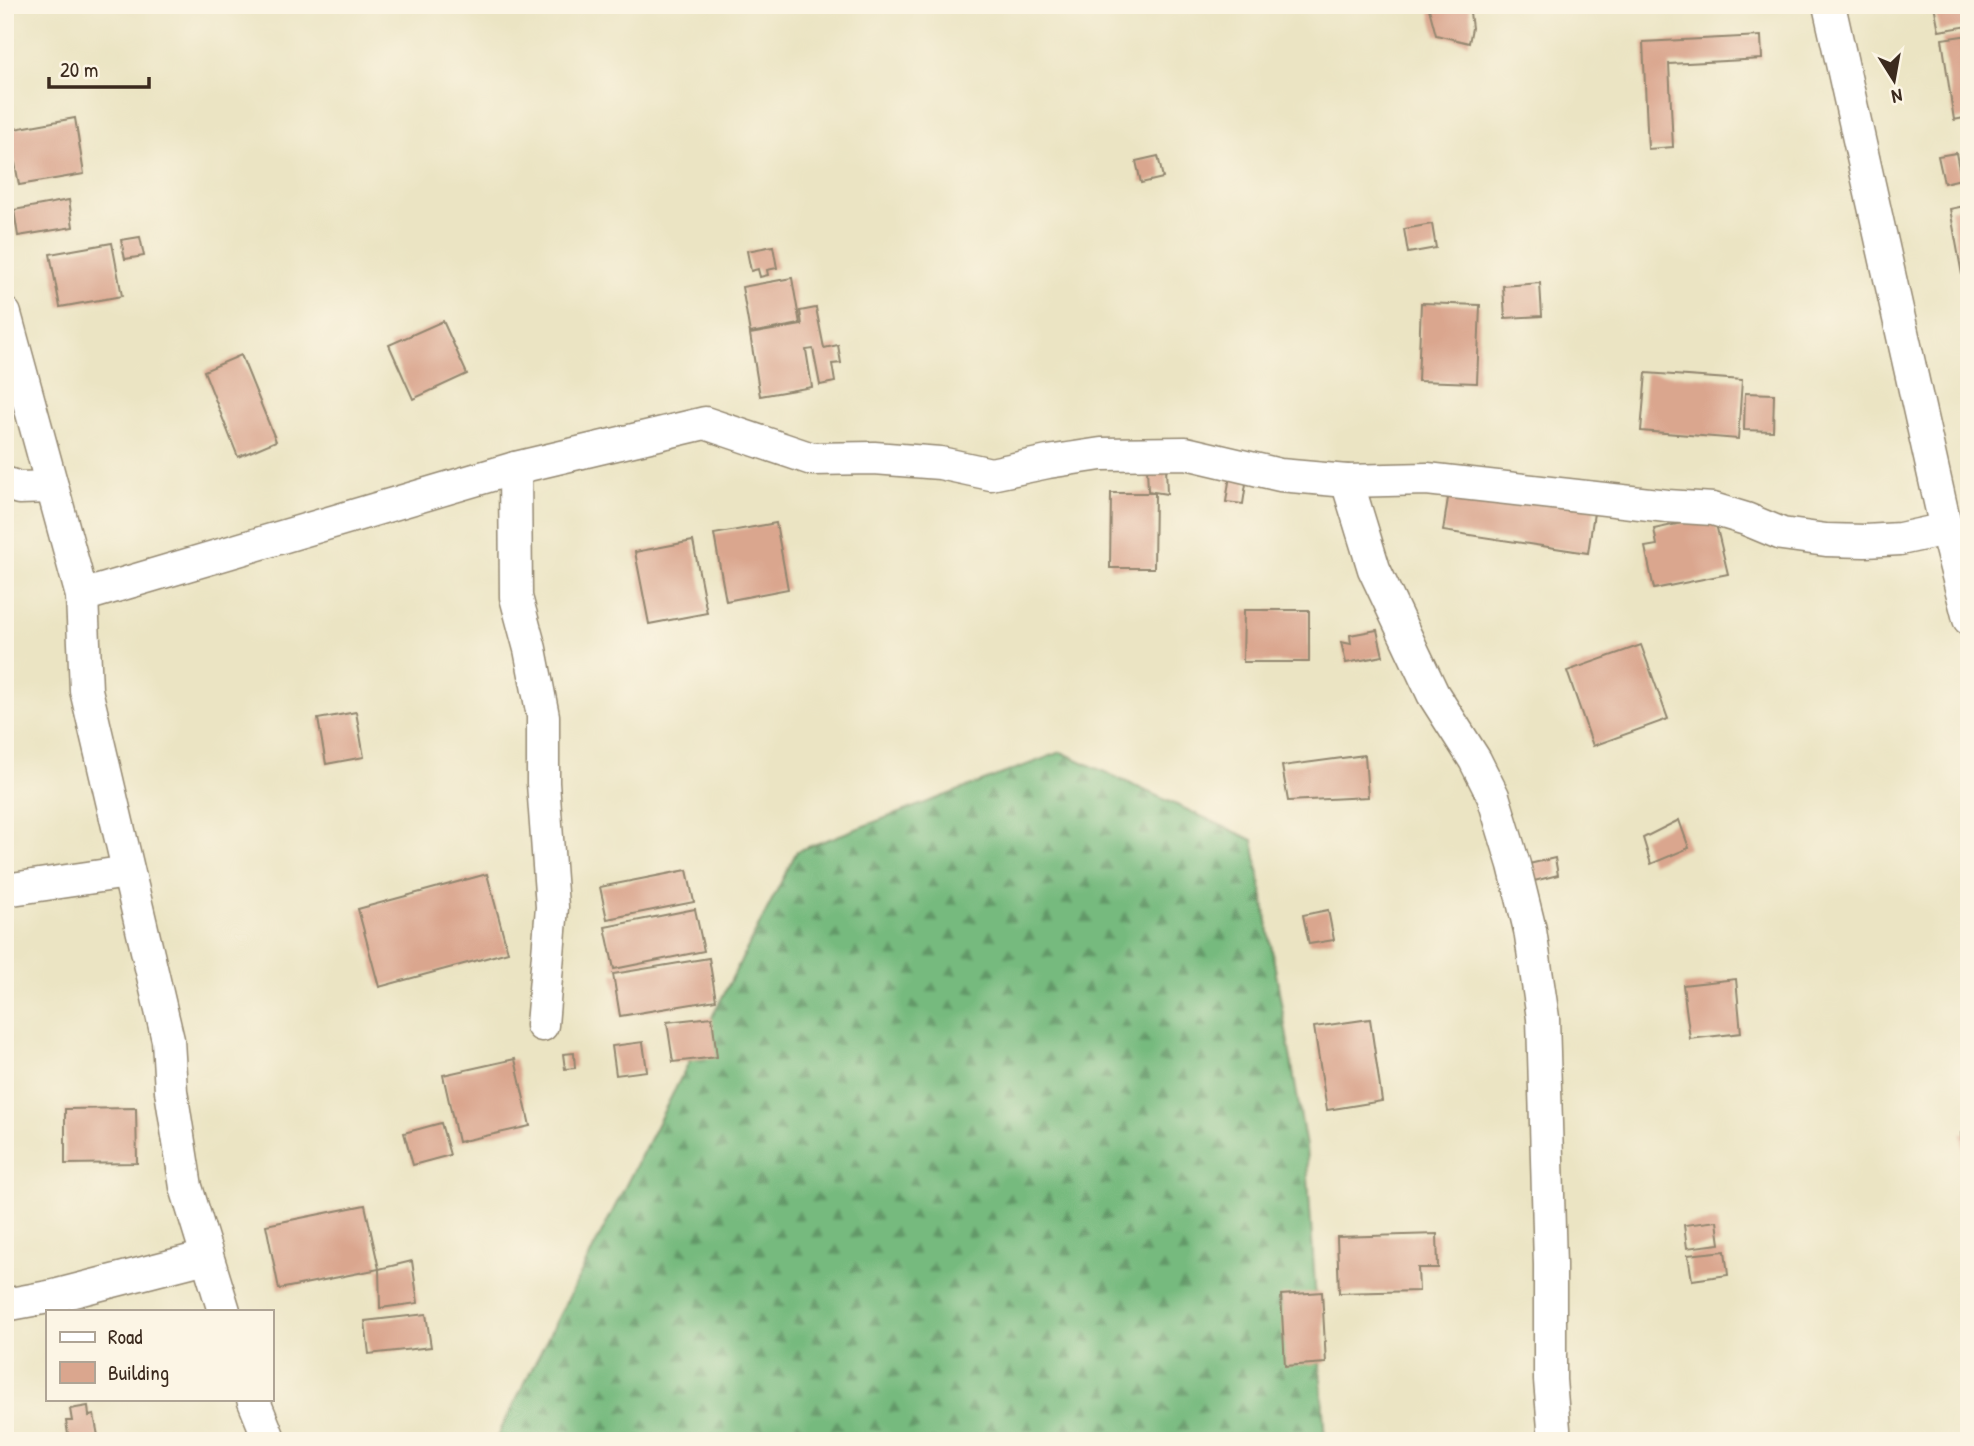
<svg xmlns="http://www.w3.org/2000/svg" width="1974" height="1446" viewBox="0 0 1974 1446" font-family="'Patrick Hand',sans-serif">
	<defs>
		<pattern id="forest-firs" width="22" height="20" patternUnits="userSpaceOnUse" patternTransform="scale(1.75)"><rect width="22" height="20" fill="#76ba7e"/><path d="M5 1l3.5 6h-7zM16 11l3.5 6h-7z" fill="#629767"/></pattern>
	</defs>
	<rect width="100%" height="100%" fill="#fcf5e5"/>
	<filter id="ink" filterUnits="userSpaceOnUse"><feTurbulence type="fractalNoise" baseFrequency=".0143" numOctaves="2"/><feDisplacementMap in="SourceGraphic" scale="14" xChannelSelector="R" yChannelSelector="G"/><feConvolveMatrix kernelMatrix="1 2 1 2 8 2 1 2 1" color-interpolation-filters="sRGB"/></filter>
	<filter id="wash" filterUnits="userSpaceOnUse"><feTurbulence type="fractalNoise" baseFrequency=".00686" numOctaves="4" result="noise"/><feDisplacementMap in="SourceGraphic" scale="28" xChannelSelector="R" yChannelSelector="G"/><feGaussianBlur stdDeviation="1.57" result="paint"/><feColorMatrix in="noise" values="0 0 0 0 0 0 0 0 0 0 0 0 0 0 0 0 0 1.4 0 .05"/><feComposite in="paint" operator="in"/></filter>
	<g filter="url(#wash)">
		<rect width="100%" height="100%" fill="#ebe4c3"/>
		<!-- forest -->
		<polygon fill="url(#forest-firs)" stroke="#58724e" stroke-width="2" points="1061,752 1253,840 1306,1147 1325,1441 495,1441 797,851"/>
		<g id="blocks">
			<!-- building -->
			<g fill="#daa68e">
				<polygon points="1428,5 1433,5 1434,8 1469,5 1472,28 1469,43 1436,35"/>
				<polygon points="1934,5 1969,5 1969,26 1939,31"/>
				<polygon points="1969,35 1969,117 1954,120 1942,39"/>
				<polygon points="1761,36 1762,59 1669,64 1673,147 1648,149 1643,42"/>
				<polygon points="75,118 84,174 19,185 9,130"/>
				<polygon points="1956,153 1961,179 1944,183 1938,156"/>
				<polygon points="1158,156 1163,178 1141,183 1136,161"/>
				<polygon points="69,200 73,227 18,236 14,210"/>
				<polygon points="1969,205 1969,302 1967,302 1950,209"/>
				<polygon points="1432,224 1436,248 1408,253 1404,229"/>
				<polygon points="140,237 144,256 125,259 121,240"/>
				<polygon points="112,243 122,296 60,307 50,254"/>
				<polygon points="773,246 777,268 767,270 768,275 760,277 758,269 751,271 747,251"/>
				<polygon points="792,278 800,324 750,333 742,287"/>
				<polygon points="1540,283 1542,316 1505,318 1503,286"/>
				<polygon points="1421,303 1480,305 1477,383 1418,381"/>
				<polygon points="816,308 824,348 838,345 841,363 832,364 835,382 820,385 813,349 806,350 812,387 760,396 750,334 802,325 800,311"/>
				<polygon points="443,321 467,374 413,399 389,345"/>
				<polygon points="241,355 276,441 238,457 204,371"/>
				<polygon points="1646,373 1742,380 1738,439 1641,431"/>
				<polygon points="1745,393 1774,394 1773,431 1744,430"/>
				<polygon points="1166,466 1167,494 1148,491 1147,467"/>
				<polygon points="1231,468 1248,470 1243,504 1226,502"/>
				<polygon points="1450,485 1595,506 1588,553 1443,531"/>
				<polygon points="1111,493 1155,493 1154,568 1110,568"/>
				<polygon points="1714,516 1728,574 1654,589 1645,547 1657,545 1654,529"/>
				<polygon points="776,523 788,589 726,601 714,534"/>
				<polygon points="693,541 707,613 649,624 635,552"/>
				<polygon points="1244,610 1309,610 1309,662 1243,662"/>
				<polygon points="1377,630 1383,656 1346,663 1341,642 1351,644 1350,635"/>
				<polygon points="1641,645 1668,719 1593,746 1567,671"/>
				<polygon points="356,712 364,757 326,764 318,719"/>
				<polygon points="1365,755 1368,797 1288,801 1282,766"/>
				<polygon points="1679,820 1689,848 1651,864 1643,838"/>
				<polygon points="1555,858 1558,875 1534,881 1529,864"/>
				<polygon points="687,870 694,902 607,919 600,887"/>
				<polygon points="487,874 508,952 379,987 358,909"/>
				<polygon points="695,909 704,951 614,969 605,927"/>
				<polygon points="1328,910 1334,940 1309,944 1303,915"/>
				<polygon points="709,958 716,1000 620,1016 613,974"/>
				<polygon points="1736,979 1741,1033 1690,1039 1683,985"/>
				<polygon points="712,1017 717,1057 673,1062 667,1022"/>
				<polygon points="1370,1019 1382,1101 1327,1110 1314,1027"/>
				<polygon points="643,1042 647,1071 616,1075 612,1046"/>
				<polygon points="574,1053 575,1068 565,1069 563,1054"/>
				<polygon points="515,1059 530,1126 458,1142 443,1075"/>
				<polygon points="136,1108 137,1163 65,1164 65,1109"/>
				<polygon points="441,1123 450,1155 413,1165 404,1133"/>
				<polygon points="1969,1132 1969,1182 1967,1182 1961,1133"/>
				<polygon points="365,1205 379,1269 279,1289 266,1225"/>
				<polygon points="1717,1221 1720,1244 1687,1248 1684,1225"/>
				<polygon points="1437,1234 1438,1268 1418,1268 1419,1291 1339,1293 1337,1237"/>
				<polygon points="1725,1251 1728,1275 1692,1280 1688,1255"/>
				<polygon points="412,1261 418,1303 380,1308 379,1269"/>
				<polygon points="1322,1292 1326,1363 1285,1366 1281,1295"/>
				<polygon points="426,1314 431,1347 369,1354 365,1321"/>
				<polygon points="88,1406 89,1416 94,1415 99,1441 69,1441 66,1421 72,1421 70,1409"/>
			</g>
		</g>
	</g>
	<g filter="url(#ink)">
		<use href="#blocks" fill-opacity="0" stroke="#938770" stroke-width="2"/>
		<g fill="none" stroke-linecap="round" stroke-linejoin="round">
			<defs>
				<g id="minor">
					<polyline points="1829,5 1946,529 1969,619"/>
					<polyline points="5,314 82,596 86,690 168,1040 171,1091 186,1187 224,1311"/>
					<polyline points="515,468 516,597 530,649 543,716 543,783 552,907 542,1025"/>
					<polyline points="1347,481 1374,569 1433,694 1475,760 1493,796 1514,865 1530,930 1543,1018 1550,1265 1550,1380 1555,1441"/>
					<polyline points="5,483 19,488 52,487"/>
					<polyline points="82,596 515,468 705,423 812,459 874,458 940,463 991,474 1048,462 1101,454 1186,453 1280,475 1347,481 1427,479 1667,506 1713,509 1746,519 1782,534 1826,540 1865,541 1900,539 1946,529"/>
					<polyline points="5,890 128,872"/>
					<polyline points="5,1305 54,1296 206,1257"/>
					<polyline points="253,1399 270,1441"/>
				</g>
			</defs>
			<!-- minor casing -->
			<use href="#minor" stroke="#938770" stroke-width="35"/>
			<!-- minor -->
			<use href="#minor" stroke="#fff" stroke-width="32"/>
		</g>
	</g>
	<!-- margin -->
	<rect width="1974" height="1446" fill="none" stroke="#fcf5e5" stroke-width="28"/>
	<!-- legend -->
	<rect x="46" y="1310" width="228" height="91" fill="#fcf5e5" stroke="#afa495" stroke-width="2"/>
	<rect x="60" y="1332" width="35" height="10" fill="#ffffff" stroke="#afa495" stroke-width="2"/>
	<text x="108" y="1344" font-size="21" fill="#3b2a1e">Road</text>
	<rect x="60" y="1362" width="35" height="21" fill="#daa68e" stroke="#afa495" stroke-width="2"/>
	<text x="108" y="1380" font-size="21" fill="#3b2a1e">Building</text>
	<!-- north arrow -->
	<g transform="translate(1894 80) rotate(169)" stroke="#fcf5e5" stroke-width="5" paint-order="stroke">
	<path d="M0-5L12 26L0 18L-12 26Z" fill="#3b2a1e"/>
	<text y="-10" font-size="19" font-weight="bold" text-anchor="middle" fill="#3b2a1e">N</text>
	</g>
	<!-- scale -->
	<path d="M49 77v10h100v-10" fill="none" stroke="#3b2a1e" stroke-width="3.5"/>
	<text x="60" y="77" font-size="21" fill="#3b2a1e" stroke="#fcf5e5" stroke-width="5" paint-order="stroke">20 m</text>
</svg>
